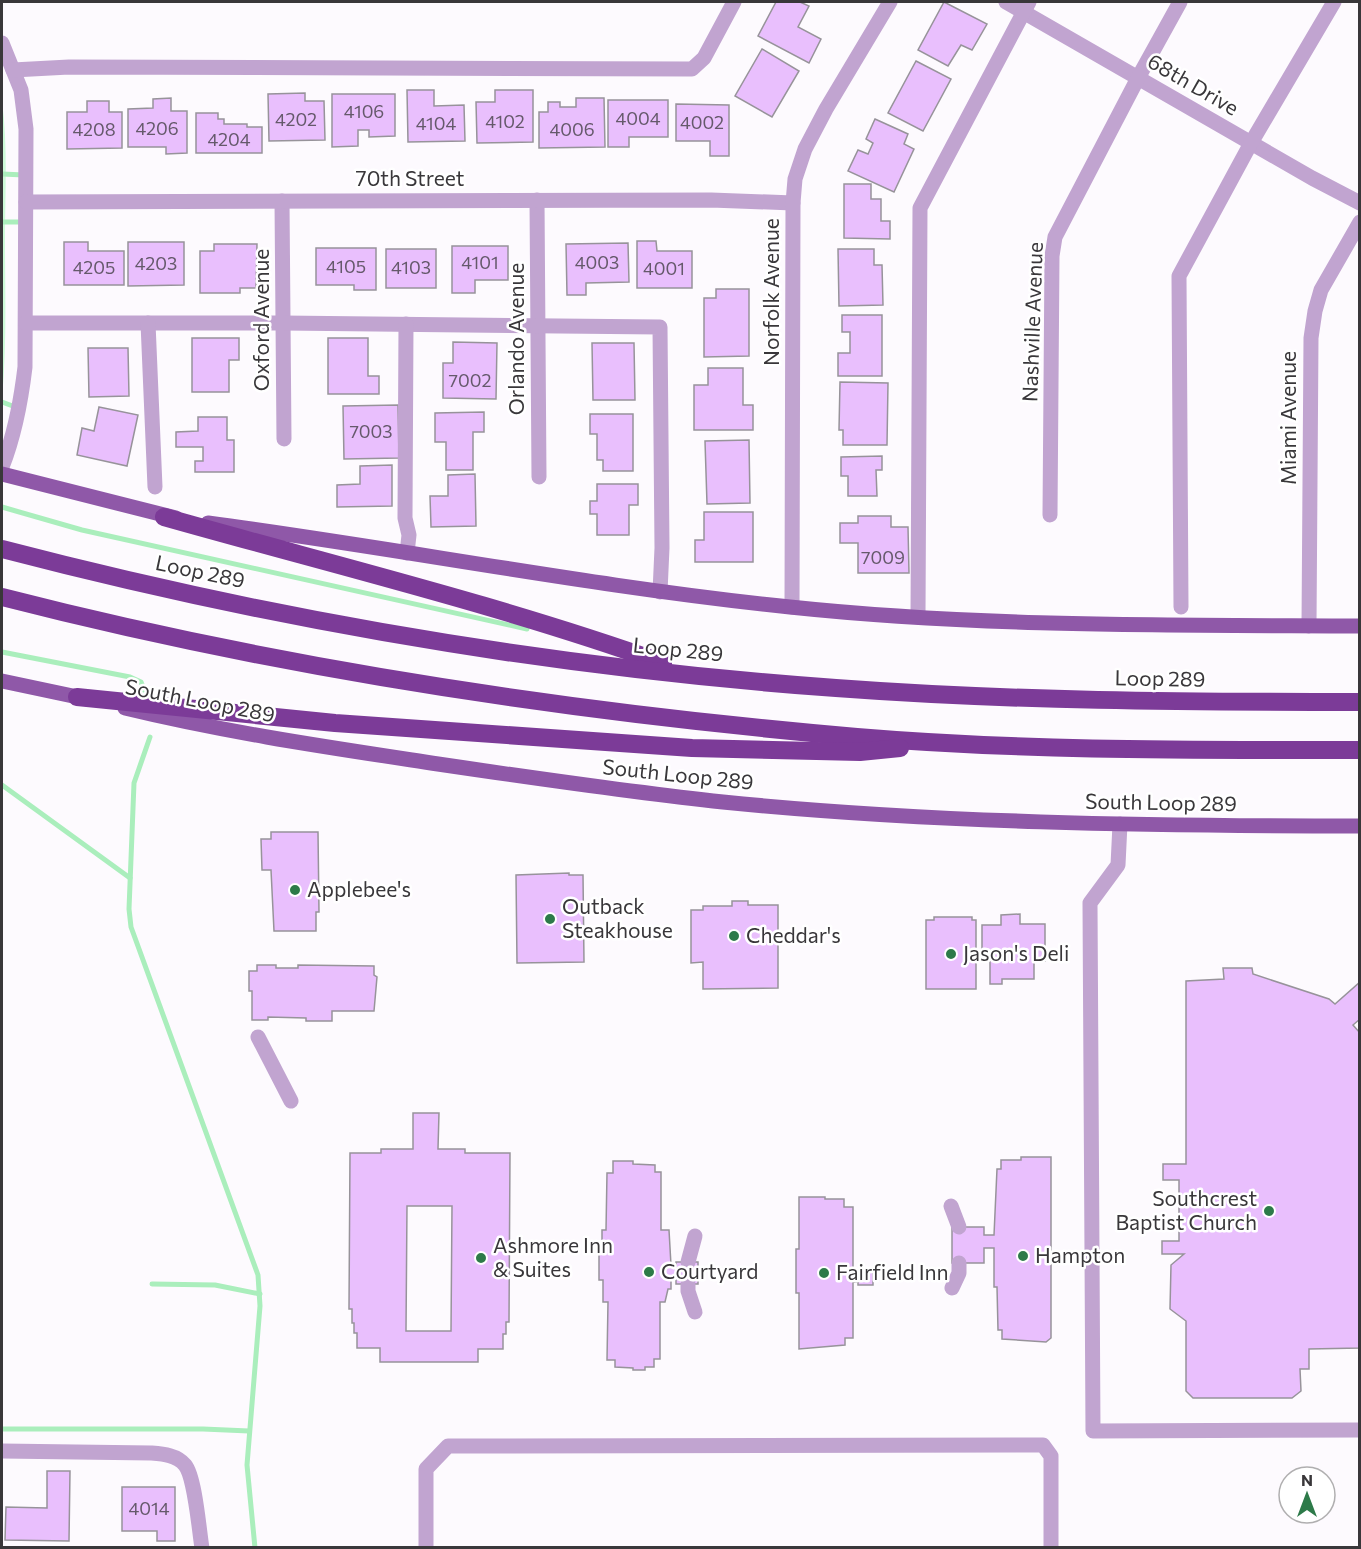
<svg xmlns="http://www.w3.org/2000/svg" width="1361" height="1549" viewBox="0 0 1361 1549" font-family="Commissioner,sans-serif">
	<rect width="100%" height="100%" fill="#fdfafe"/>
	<!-- green -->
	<path fill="#cdfad8" d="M2,101C8,146 5,193 5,238C5,292 7,345 2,398Z"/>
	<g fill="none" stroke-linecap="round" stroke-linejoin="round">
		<!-- stream -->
		<g stroke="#aaeebc" stroke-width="5">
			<polyline points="2,174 24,175"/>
			<polyline points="2,222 24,222"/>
			<polyline points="2,402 18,408"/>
			<polyline points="2,507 82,530 527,629"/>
			<polyline points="2,652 130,677 141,682 144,690"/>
			<polyline points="150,737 134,783 129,909 131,927 258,1275 260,1306 247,1465 255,1548"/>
			<polyline points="2,785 130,878"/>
			<polyline points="152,1284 215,1285 260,1294"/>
			<polyline points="2,1429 203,1429 249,1431"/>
		</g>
	</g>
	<!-- building -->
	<g fill="#e9bffd" stroke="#97939a" stroke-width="1.5" fill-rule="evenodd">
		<polygon points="776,2 800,2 809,6 798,27 821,39 809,63 758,36"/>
		<polygon points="944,2 987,24 972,50 961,45 948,66 918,50"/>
		<polygon points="762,49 799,71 772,117 735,96"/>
		<polygon points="916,61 951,79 923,131 888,113"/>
		<polygon points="407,90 434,90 434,106 464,105 465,141 408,142"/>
		<polygon points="495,90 533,90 533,142 477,143 476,102 495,102"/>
		<polygon points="305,93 305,101 324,101 325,140 269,141 268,94"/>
		<polygon points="332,94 395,94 395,136 369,137 369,130 358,130 358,146 332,147"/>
		<polygon points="171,98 171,111 187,111 187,153 166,154 166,147 128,147 128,109 153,108 153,99"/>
		<polygon points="576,98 604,98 605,147 539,148 539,112 548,112 548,102 560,102 560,107 576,107"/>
		<polygon points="608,100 668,100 668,137 629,137 629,147 608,147"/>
		<polygon points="87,101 109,101 109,112 122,112 122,148 67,149 67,112 87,112"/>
		<polygon points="676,104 729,105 729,156 710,156 710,141 676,141"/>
		<polygon points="196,113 218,113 218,119 224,119 224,124 247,124 247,127 262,127 262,153 196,153"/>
		<polygon points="875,119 908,134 904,144 914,149 894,192 848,171 858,150 868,154 873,143 866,139"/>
		<polygon points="844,184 871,184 871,199 881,199 881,221 890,221 890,239 844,238"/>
		<polygon points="637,241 656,241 657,251 692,251 692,288 637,288"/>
		<polygon points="64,242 88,242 88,251 124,251 124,285 64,285"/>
		<polygon points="128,242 184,242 184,285 128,286"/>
		<polygon points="628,243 629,282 586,283 586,295 567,295 566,244"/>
		<polygon points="214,244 257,244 256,288 240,288 240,293 200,293 200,251 214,251"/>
		<polygon points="452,246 508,246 508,280 475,280 475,293 452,293"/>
		<polygon points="316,248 376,248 376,290 354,290 354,285 316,285"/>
		<rect x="386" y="249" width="50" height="39"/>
		<polygon points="838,249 874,249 874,265 882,265 883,305 839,306"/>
		<polygon points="716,289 749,289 749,356 704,357 704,298 716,298"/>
		<polygon points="842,315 882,315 882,376 838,376 838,353 850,353 850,332 842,332"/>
		<polygon points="192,338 239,338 239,360 229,360 229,392 192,392"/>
		<polygon points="328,338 368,338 368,376 379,376 379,394 328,394"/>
		<polygon points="453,342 497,343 496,399 443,398 443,363 453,363"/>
		<polygon points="592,343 634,343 635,400 593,400"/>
		<polygon points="88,348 128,348 129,396 89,397"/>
		<polygon points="708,368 743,368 743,405 753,405 753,430 694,430 694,385 708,385"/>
		<polygon points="840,382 888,383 887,445 843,445 843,430 839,430"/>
		<polygon points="398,405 399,458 344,459 343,406"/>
		<polygon points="99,407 138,415 127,466 77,455 82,428 94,431"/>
		<polygon points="484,412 484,432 473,432 473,470 446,470 446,442 435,442 435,413"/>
		<polygon points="590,414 633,414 633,471 603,471 603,460 597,460 597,434 590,434"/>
		<polygon points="198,417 227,417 227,440 234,440 234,472 195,472 195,461 203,461 203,447 176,447 176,432 198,431"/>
		<polygon points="749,440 750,503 707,504 705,441"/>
		<polygon points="882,456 882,470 876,470 877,496 848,496 848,476 841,476 841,457"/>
		<polygon points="392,465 392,506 337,507 337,485 360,484 360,466"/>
		<polygon points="475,474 476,526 431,527 430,496 448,496 448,475"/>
		<polygon points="597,484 638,484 638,505 629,505 629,535 597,535 597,514 590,514 590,501 597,501"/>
		<polygon points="704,512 753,512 753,562 695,562 695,540 704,540"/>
		<polygon points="858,516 891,516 891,527 908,527 909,573 858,573 858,543 840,543 840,523 858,523"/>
		<polygon points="271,832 318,832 319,912 316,912 316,931 274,931 271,870 262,870 261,839 271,839"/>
		<polygon points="569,873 569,875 583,875 584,962 517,963 516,875"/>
		<polygon points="732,901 748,901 748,905 778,905 778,988 703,989 703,962 691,963 691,910 703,910 703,906 732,906"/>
		<polygon points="1020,914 1020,924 1045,924 1045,961 1034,961 1034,979 1002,979 1002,984 990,984 990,961 982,961 982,925 1001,925 1001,915"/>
		<polygon points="934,917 972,917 972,920 976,920 976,989 926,989 926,920 934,920"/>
		<polygon points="257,965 276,965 276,968 298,968 298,965 374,966 374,975 377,977 374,1011 332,1011 332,1021 306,1021 306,1018 268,1017 268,1020 252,1020 252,991 249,991 249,971 257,971"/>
		<polygon points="1223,968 1252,968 1253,974 1329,999 1335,1004 1360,982 1360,1019 1353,1025 1360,1033 1360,1348 1309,1349 1309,1369 1300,1369 1301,1391 1292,1398 1193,1398 1186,1391 1186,1321 1170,1309 1171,1265 1184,1254 1162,1254 1162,1241 1179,1241 1179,1180 1163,1180 1163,1164 1186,1164 1186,981 1224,979"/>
		<path d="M413,1113H439L438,1149H465V1153H510L509,1322H506V1334H503V1349H478V1362H380V1348H357V1333H354V1323H352V1309H349L350,1153H381V1149H413ZM407,1206H452L451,1331H406Z"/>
		<polygon points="1021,1157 1051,1157 1051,1338 1046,1342 1002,1339 1002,1330 998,1330 997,1287 994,1287 994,1248 984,1248 984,1263 952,1263 952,1227 984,1227 984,1235 994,1235 997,1169 1001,1169 1001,1160 1021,1160"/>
		<polygon points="613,1161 633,1161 633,1164 655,1165 655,1172 661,1172 661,1230 669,1230 671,1265 676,1265 676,1262 698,1262 698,1284 676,1284 676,1278 671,1278 671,1289 668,1289 665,1302 660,1302 660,1359 654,1359 654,1367 645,1367 645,1370 633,1370 633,1368 615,1367 615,1360 607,1360 608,1302 603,1302 603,1280 599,1280 599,1253 602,1253 602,1230 606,1230 607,1173 613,1173"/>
		<polygon points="799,1197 825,1197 825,1199 844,1199 844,1207 853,1207 853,1275 858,1275 858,1271 873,1271 873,1285 858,1285 858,1282 853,1282 853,1338 845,1338 845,1345 799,1349 799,1293 796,1293 796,1249 799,1249"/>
		<polygon points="47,1471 70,1471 69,1541 5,1540 6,1507 47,1508"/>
		<polygon points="122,1487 175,1487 175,1541 157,1541 157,1531 122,1531"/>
	</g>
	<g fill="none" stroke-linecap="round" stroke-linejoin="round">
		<!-- minor -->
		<g stroke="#c1a4d0" stroke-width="15">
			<polyline points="1006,2 1312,178 1360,203"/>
			<path d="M2,43L21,90L26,129L25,367C21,401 15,434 2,467"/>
			<polyline points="13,70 69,67 692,69 704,58 734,2"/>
			<polyline points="537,200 539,477"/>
			<polyline points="282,201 284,439"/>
			<polyline points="26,202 711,200 793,203"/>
			<polyline points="26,323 283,323 660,327 662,548 660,592"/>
			<polyline points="148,323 155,487"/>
			<polyline points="406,324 405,518 409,535 407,553"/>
			<polyline points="1050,515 1052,256 1055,237 1138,78 1180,2"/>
			<polyline points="792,607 793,203 795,179 805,149 826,109 890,2"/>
			<polyline points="1181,607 1179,276 1251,143 1334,2"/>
			<polyline points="918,617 920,208 1029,2"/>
			<polyline points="1309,626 1311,338 1315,311 1321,290 1360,222"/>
			<polyline points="1120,824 1118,865 1090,903 1093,1431 1360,1430"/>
			<polyline points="258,1037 291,1101"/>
			<polyline points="951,1206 959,1227"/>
			<polyline points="688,1262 695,1236"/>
			<polyline points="688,1284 688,1291 695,1312"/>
			<polyline points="952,1288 959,1273 959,1263"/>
			<path d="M2,1451L151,1453C163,1454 177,1455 185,1465C195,1477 199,1530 202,1548"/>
			<polyline points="426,1548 426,1469 448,1446 1043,1445 1051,1456 1051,1548"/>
		</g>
		<!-- major -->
		<g stroke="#8f58a8" stroke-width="15">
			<polyline points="2,474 176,518"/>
			<path d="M208,523C403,549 595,587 790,607C979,627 1170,625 1360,626"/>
			<polyline points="2,681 87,699"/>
			<path d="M125,708C228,733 333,748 438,764C533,778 628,792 723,802C934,823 1147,826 1360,826"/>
		</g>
		<!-- highway -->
		<g stroke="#7c3b98" stroke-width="18">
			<path d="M164,517C330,564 500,605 663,663"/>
			<path d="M2,549C274,620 555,668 836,688C1011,701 1185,702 1360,702"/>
			<path d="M2,597C282,669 568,712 857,737C1024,751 1192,750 1360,750"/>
			<polyline points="77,697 335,723 692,748 860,752 900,748"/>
		</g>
	</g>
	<!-- markers -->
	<g fill="#2d7a49" stroke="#fff" stroke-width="2">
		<circle cx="295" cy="890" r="6"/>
		<circle cx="550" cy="919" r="6"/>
		<circle cx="734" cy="936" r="6"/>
		<circle cx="951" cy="954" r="6"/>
		<circle cx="1269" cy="1211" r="6"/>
		<circle cx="1023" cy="1256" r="6"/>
		<circle cx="481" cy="1258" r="6"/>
		<circle cx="649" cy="1272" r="6"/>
		<circle cx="824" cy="1273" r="6"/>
	</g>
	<g text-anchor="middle" stroke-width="5" stroke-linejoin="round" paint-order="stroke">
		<!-- number labels -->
		<g font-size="18" fill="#65596b">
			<text x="364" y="118">4106</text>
			<text x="638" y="125">4004</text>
			<text x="296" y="126">4202</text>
			<text x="505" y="128">4102</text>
			<text x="702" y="129">4002</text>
			<text x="436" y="130">4104</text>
			<text x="157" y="135">4206</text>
			<text x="94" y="136">4208</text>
			<text x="572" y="136">4006</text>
			<text x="229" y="146">4204</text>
			<text x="480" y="269">4101</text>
			<text x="597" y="269">4003</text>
			<text x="156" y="270">4203</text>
			<text x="346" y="273">4105</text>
			<text x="94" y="274">4205</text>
			<text x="411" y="274">4103</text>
			<text x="664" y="275">4001</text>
			<text x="470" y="387">7002</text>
			<text x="371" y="438">7003</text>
			<text x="883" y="564">7009</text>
			<text x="149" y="1515">4014</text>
		</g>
		<!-- street labels -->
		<g font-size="21" fill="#39373a" stroke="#fff">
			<text transform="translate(1193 85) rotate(30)" y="7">68th Drive</text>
			<text x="410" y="186">70th Street</text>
			<text transform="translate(772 292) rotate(-90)" y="7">Norfolk Avenue</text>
			<text transform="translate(262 320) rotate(-90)" y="7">Oxford Avenue</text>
			<text transform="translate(1033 322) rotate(-88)" y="7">Nashville Avenue</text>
			<text transform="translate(517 339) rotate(-90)" y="7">Orlando Avenue</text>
			<text transform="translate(1289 418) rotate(-90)" y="7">Miami Avenue</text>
			<text transform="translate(200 572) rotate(12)" y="7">Loop 289</text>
			<text transform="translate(678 650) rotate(6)" y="7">Loop 289</text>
			<text transform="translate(1160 679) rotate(1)" y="7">Loop 289</text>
			<text transform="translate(200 701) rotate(11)" y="7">South Loop 289</text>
			<text transform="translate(678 775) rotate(6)" y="7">South Loop 289</text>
			<text transform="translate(1161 803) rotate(1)" y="7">South Loop 289</text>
		</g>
		<!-- poi labels -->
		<g font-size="21" fill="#39373a" stroke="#fff" text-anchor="start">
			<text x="307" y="897">Applebee's</text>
			<text x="562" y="914">Outback<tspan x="562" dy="24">Steakhouse</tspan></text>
			<text x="746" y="943">Cheddar's</text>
			<text x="963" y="961">Jason's Deli</text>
			<text x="1257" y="1206" text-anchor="end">Southcrest<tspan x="1257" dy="24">Baptist Church</tspan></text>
			<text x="493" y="1253">Ashmore Inn<tspan x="493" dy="24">&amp; Suites</tspan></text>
			<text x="1035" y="1263">Hampton</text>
			<text x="661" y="1279">Courtyard</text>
			<text x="836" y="1280">Fairfield Inn</text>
		</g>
	</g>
	<!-- border -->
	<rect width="1361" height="1549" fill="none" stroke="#39373a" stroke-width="6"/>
	<!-- north arrow -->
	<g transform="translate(1307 1495)"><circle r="28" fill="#ffffff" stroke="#b0afb0" stroke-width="1.5"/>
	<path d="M0-4.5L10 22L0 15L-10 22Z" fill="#2d7a49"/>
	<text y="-9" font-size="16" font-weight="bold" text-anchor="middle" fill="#39373a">N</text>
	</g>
</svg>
